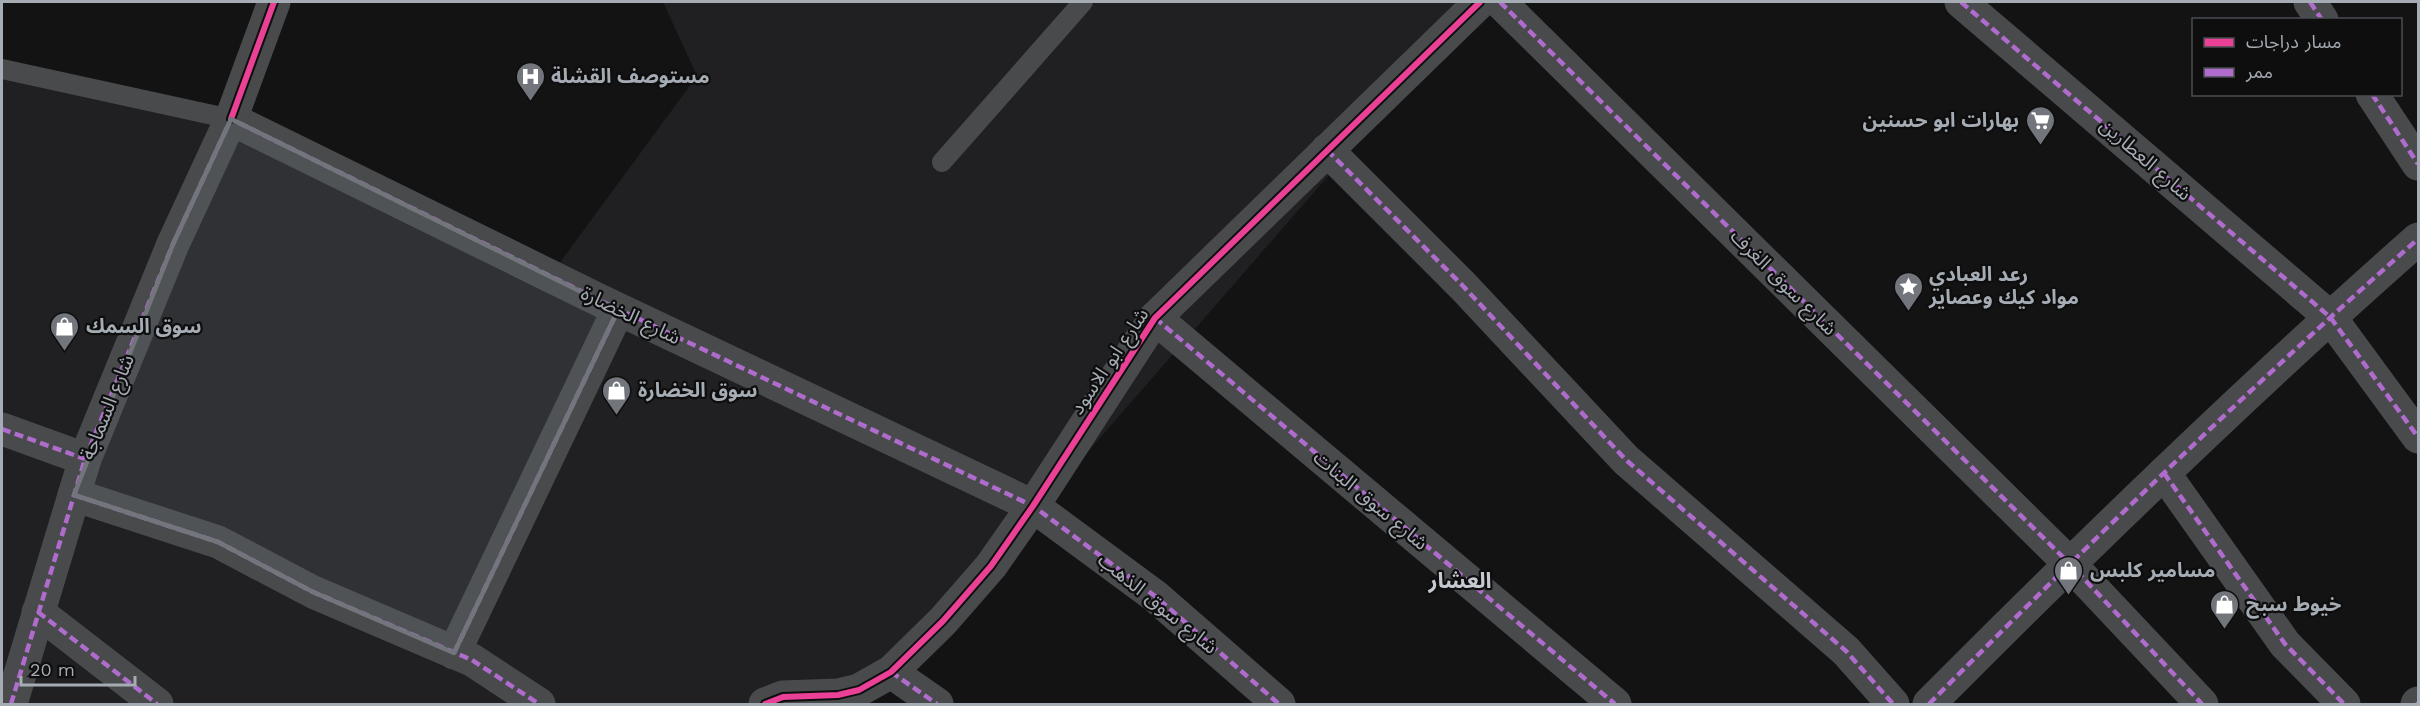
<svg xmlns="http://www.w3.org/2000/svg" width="2420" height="706" viewBox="0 0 2420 706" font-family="'Work Sans','Noto Sans Arabic',sans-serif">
	<rect width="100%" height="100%" fill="#131314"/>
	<!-- built -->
	<polygon fill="#202022" points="663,2 1480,2 997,556 891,672 768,704 2,704 2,69 231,119 550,276 697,76"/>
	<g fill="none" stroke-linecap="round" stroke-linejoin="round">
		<!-- lane -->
		<g stroke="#484a4c" stroke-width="20">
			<polyline points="2,69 231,119"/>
			<polyline points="942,162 1083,2"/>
		</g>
		<!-- street -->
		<g stroke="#484a4c" stroke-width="33">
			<polyline points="1500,2 2069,563 2202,704"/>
			<polyline points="1961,2 2330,317 2418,437"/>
			<polyline points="2310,2 2322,20"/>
			<polyline points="2372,94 2418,164"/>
			<polyline points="231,119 599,300 1033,506 1155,596 1279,704"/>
			<polyline points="1327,150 1463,286 1626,460 1846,651 1893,704"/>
			<polyline points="1155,318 1615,704"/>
			<polyline points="2,429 85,459"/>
			<polyline points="2164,473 2285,644 2344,704"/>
			<polyline points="74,495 218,542 313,592 472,660 539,704"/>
			<polyline points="38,612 157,704"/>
			<polyline points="454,653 618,310"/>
			<polyline points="891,672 937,704"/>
			<polyline points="11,704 85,459 173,244 231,119 274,2"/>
			<polyline points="765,704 783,697 838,695 859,690 891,672 943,621 991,566 1033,506 1155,318 1480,2"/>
			<path d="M1929,704C2088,544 2249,388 2418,239"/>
			<polyline points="2417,704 2418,703"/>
		</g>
		<!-- quiet -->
		<g stroke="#b06ccc" stroke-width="4.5" stroke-dasharray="9 4.5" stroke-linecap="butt">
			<polyline points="1500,2 2069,563 2202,704"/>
			<polyline points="1961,2 2330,317 2418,437"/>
			<polyline points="2310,2 2322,20"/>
			<polyline points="2372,94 2418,164"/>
			<polyline points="1327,150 1463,286 1626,460 1846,651 1893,704"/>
			<polyline points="1155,318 1615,704"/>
			<polyline points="2,429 85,459"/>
			<polyline points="2164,473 2285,644 2344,704"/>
			<polyline points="74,495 218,542 313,592 472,660 539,704"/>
			<polyline points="38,612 157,704"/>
			<polyline points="454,653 618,310"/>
			<polyline points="891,672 937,704"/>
			<polyline points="11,704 85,459 173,244 231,119 599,300 1033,506 1155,596 1279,704"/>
			<path d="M1929,704C2088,544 2249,388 2418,239"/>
			<polyline points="2417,704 2418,703"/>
		</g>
		<defs>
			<g id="cycleway">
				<polyline points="231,119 274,2"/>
				<polyline points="765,704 783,697 838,695 859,690 891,672 943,621 991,566 1033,506 1155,318 1480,2"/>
			</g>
		</defs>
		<!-- cycleway casing -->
		<use href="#cycleway" stroke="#0e0e0f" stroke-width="10"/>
		<!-- cycleway -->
		<use href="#cycleway" stroke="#ea4096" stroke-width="6"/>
	</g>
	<!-- marked area -->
	<path fill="#72767c" fill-opacity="0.2" stroke="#72767c" stroke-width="4.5" stroke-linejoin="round" d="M231,119L618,310L454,653L313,592L218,542L74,495L173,244Z"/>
	<!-- icons -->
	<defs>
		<symbol id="hospital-pin" viewBox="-11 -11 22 30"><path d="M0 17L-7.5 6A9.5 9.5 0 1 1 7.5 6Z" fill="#72767c" stroke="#0e0e0f"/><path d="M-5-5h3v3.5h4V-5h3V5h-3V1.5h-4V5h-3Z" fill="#fff"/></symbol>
		<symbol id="supermarket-pin" viewBox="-11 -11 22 30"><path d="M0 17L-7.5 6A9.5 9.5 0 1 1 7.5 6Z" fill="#72767c" stroke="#0e0e0f"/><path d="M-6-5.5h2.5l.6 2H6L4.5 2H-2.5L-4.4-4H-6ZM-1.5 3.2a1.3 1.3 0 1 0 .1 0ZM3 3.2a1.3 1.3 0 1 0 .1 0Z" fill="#fff"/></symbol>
		<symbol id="sight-pin" viewBox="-11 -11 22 30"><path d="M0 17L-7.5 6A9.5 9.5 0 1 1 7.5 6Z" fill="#72767c" stroke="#0e0e0f"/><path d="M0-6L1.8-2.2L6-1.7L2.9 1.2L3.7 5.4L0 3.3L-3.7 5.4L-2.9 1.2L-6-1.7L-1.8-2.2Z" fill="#fff"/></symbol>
		<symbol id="shop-pin" viewBox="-11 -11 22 30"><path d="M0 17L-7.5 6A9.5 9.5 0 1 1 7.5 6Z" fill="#72767c" stroke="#0e0e0f"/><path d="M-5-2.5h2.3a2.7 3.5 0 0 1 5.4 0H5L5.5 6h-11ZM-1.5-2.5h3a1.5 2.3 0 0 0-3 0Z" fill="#fff"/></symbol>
	</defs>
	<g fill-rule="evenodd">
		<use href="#hospital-pin" x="514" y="60" width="33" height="45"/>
		<use href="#supermarket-pin" x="2024" y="104" width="33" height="45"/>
		<use href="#sight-pin" x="1892" y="270" width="33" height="45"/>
		<use href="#shop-pin" x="48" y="310" width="33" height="45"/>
		<use href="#shop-pin" x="600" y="374" width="33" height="45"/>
		<use href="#shop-pin" x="2052" y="554" width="33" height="45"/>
		<use href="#shop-pin" x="2208" y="588" width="33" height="45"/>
	</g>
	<g text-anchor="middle" stroke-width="4.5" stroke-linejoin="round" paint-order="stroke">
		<!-- poi labels -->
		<g font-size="20" font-weight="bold" fill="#a5acb4" stroke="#0e0e0f" text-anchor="start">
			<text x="551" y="83">مستوصف القشلة</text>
			<text x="2019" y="127" text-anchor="end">بهارات ابو حسنين</text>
			<text x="1929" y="281">رعد العبادي<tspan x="1929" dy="23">مواد كيك وعصاير</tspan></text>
			<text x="86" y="333">سوق السمك</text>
			<text x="638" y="397">سوق الخضارة</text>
			<text x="2090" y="577">مسامير كلبس</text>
			<text x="2246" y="611">خيوط سبح</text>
		</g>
		<!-- street labels -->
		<g font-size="20" fill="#a5acb4" stroke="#0e0e0f">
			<text transform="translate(2146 159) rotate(41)" y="7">شارع العطارين</text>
			<text transform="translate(1784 282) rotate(45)" y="7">شارع سوق الغرف</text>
			<text transform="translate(631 315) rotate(26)" y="7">شارع الخضارة</text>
			<text transform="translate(1109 361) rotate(-56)" y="7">شارع ابو الاسود</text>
			<text transform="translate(107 407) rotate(-68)" y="7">شارع السماجة</text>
			<text transform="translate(1371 500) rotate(40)" y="7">شارع سوق البنات</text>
			<text transform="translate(1158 603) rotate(39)" y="7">شارع سوق الذهب</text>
		</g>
		<!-- quarter labels -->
		<g font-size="22" font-weight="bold" fill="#c6cad0" stroke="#0e0e0f">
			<text x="1460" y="588">العشار</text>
		</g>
	</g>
	<!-- border -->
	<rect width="2420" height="706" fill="none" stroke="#a5acb4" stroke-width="6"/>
	<!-- legend -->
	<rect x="2192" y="18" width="210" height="78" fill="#0e0e0f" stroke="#4a4d51" stroke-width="1.5"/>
	<rect x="2204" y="38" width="30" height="9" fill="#ea4096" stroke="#4a4d51" stroke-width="1.5"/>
	<text x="2246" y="48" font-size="18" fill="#a5acb4">مسار دراجات</text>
	<rect x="2204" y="68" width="30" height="9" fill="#b06ccc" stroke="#4a4d51" stroke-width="1.5"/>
	<text x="2246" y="78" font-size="18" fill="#a5acb4">ممر</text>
	<!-- scale -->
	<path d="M21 676v9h114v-9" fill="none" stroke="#a5acb4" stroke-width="3"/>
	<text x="30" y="676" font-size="18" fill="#a5acb4" stroke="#0e0e0f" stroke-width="4.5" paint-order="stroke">20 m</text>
</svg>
